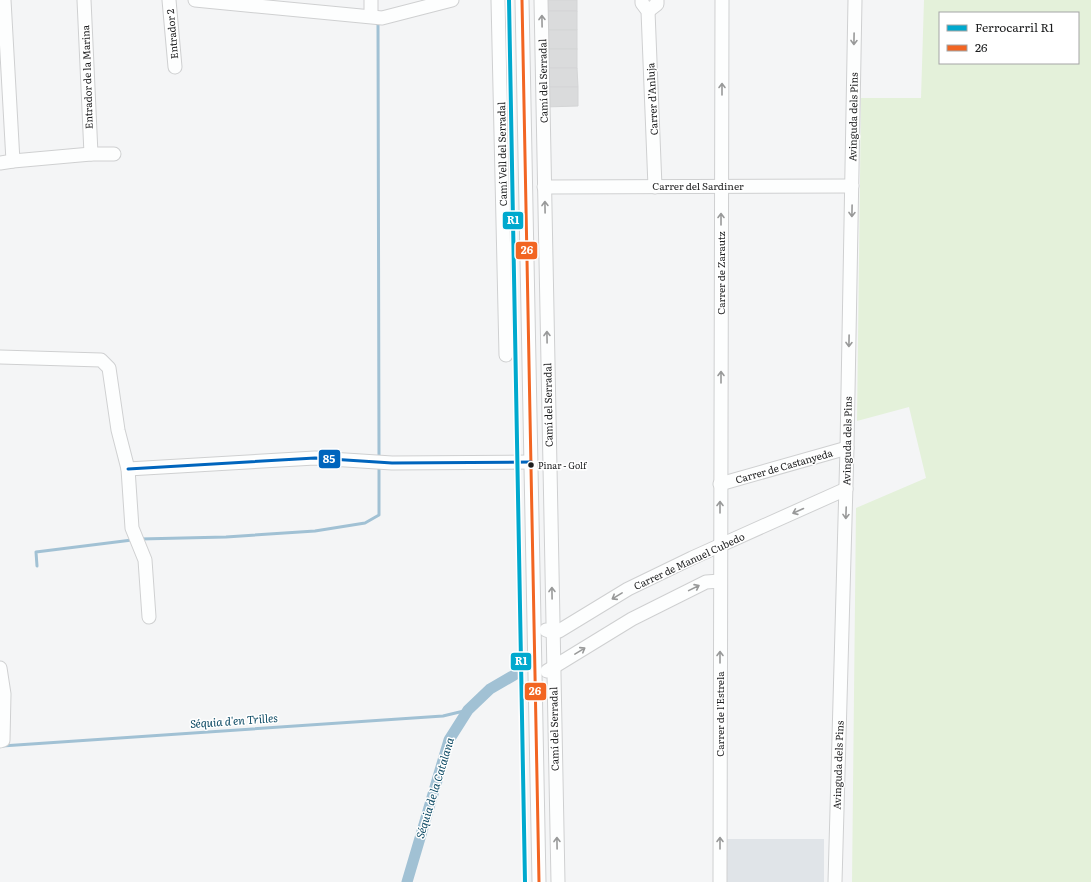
<svg xmlns="http://www.w3.org/2000/svg" width="1091" height="882" viewBox="0 0 1091 882" font-family="Literata,serif">
	<rect width="100%" height="100%" fill="#f4f5f6"/>
	<!-- built -->
	<rect fill="#e0e4e8" x="726" y="839" width="98" height="43"/>
	<!-- green -->
	<path fill="#e4f1da" fill-rule="evenodd" d="M924,0H1091V882H852L856,508L926,478L909,407L857,421L861,98H921ZM940,13H1078V63H940Z"/>
	<g fill="none" stroke-linecap="round" stroke-linejoin="round">
		<!-- stream -->
		<g stroke="#a1c1d4" stroke-width="3">
			<polyline points="378,21 379,459"/>
			<polyline points="140,539 226,537 315,531 365,523 379,515 379,467"/>
			<polyline points="37,566 36,552 132,540"/>
			<polyline points="2,746 443,716 468,710"/>
		</g>
		<!-- canal -->
		<polyline stroke="#a1c1d4" stroke-width="11" points="407,882 449,740 468,710 490,689 516,674"/>
	</g>
	<!-- building -->
	<g fill="#dadbdc" stroke="#d4d5d6">
		<rect x="543" y="0" width="34" height="11"/>
		<polygon points="543,11 577,11 577,30 544,30"/>
		<rect x="544" y="30" width="33" height="19"/>
		<rect x="544" y="49" width="33" height="19"/>
		<polygon points="544,68 577,68 578,87 544,87"/>
		<polygon points="544,87 578,87 578,106 544,107"/>
	</g>
	<g fill="none" stroke-linecap="round" stroke-linejoin="round">
		<defs>
			<g id="minor">
				<polyline points="4,0 13,161"/>
				<polyline points="84,0 91,154"/>
				<polyline points="169,0 175,67"/>
				<polyline points="195,0 382,18 452,0"/>
				<polyline points="371,0 371,16"/>
				<polyline points="498,0 506,355"/>
				<polyline points="522,0 539,882"/>
				<polyline points="541,0 558,882"/>
				<polyline points="642,0 642,3 648,11 655,187"/>
				<polyline points="648,11 657,4 657,0"/>
				<polyline points="0,163 13,161 91,154 114,154"/>
				<polyline points="544,187 852,186"/>
				<polyline points="0,357 101,360 109,368 118,430 128,469 132,528 145,560 149,617"/>
				<polyline points="128,469 315,458 392,463 531,462"/>
				<polyline points="720,484 847,448"/>
				<polyline points="546,630 552,632 559,631 628,589 692,558 846,489"/>
				<polyline points="0,668 4,694 3,740 0,741"/>
				<polyline points="547,671 632,619 706,582 720,581"/>
				<polyline points="720,882 722,0"/>
				<polyline points="835,882 847,448 855,0"/>
			</g>
		</defs>
		<!-- minor casing -->
		<use href="#minor" stroke="#cfd0d1" stroke-width="15"/>
		<!-- minor -->
		<use href="#minor" stroke="#fdfefe" stroke-width="13"/>
		<defs>
			<polyline id="bus-1" points="522,0 539,882"/>
			<polyline id="bus-2" points="128,469 315,458 392,463 531,462"/>
		</defs>
		<!-- bus-1 casing -->
		<use href="#bus-1" stroke="#fff" stroke-width="6"/>
		<!-- bus-2 casing -->
		<use href="#bus-2" stroke="#fff" stroke-width="6"/>
		<!-- bus-1 -->
		<use href="#bus-1" stroke="#f26522" stroke-width="3"/>
		<!-- bus-2 -->
		<use href="#bus-2" stroke="#0065bd" stroke-width="3"/>
		<defs>
			<polyline id="rail-1" points="509,0 525,882"/>
		</defs>
		<!-- rail-1 casing -->
		<use href="#rail-1" stroke="#fff" stroke-width="7"/>
		<!-- rail-1 -->
		<use href="#rail-1" stroke="#00a9ce" stroke-width="4"/>
	</g>
	<!-- one-way arrows -->
	<defs><path id="oneway-shaft" d="M-6 0H5M1.5-3L5.5 0L1.5 3" fill="none" stroke-width="1.6" stroke-linecap="round" stroke-linejoin="round"/></defs>
	<g stroke="#989999">
		<use href="#oneway-shaft" transform="translate(542 21) rotate(-91)"/>
		<use href="#oneway-shaft" transform="translate(854 39) rotate(91)"/>
		<use href="#oneway-shaft" transform="translate(722 89) rotate(-90)"/>
		<use href="#oneway-shaft" transform="translate(545 207) rotate(-91)"/>
		<use href="#oneway-shaft" transform="translate(852 211) rotate(91)"/>
		<use href="#oneway-shaft" transform="translate(721 219) rotate(-90)"/>
		<use href="#oneway-shaft" transform="translate(547 337) rotate(-91)"/>
		<use href="#oneway-shaft" transform="translate(849 341) rotate(91)"/>
		<use href="#oneway-shaft" transform="translate(721 377) rotate(-90)"/>
		<use href="#oneway-shaft" transform="translate(720 507) rotate(-90)"/>
		<use href="#oneway-shaft" transform="translate(798 511) rotate(156)"/>
		<use href="#oneway-shaft" transform="translate(846 513) rotate(92)"/>
		<use href="#oneway-shaft" transform="translate(694 588) rotate(-26)"/>
		<use href="#oneway-shaft" transform="translate(552 593) rotate(-91)"/>
		<use href="#oneway-shaft" transform="translate(617 596) rotate(149)"/>
		<use href="#oneway-shaft" transform="translate(580 651) rotate(-31)"/>
		<use href="#oneway-shaft" transform="translate(720 657) rotate(-90)"/>
		<use href="#oneway-shaft" transform="translate(557 843) rotate(-91)"/>
		<use href="#oneway-shaft" transform="translate(720 843) rotate(-90)"/>
	</g>
	<!-- markers -->
	<circle fill="#1c1d1e" stroke="#fff" stroke-width="1.5" cx="531" cy="465" r="3.5"/>
	<g text-anchor="middle" stroke-width="3" stroke-linejoin="round" paint-order="stroke">
		<!-- bus labels -->
		<g font-size="9" fill="#1c1d1e" stroke="#fff" text-anchor="start">
			<text x="538" y="469">Pinar - Golf</text>
		</g>
		<!-- street labels -->
		<g font-size="10" fill="#1c1d1e" stroke="#fff">
			<text transform="translate(172 34) rotate(-95)" y="4">Entrador 2</text>
			<text transform="translate(87 77) rotate(-92)" y="4">Entrador de la Marina</text>
			<text transform="translate(543 81) rotate(-91)" y="4">Camí del Serradal</text>
			<text transform="translate(652 99) rotate(-93)" y="4">Carrer d'Anluja</text>
			<text transform="translate(853 117) rotate(-89)" y="4">Avinguda dels Pins</text>
			<text transform="translate(502 154) rotate(-91)" y="4">Camí Vell del Serradal</text>
			<text x="698" y="190">Carrer del Sardiner</text>
			<text transform="translate(721 273) rotate(-90)" y="4">Carrer de Zarautz</text>
			<text transform="translate(548 405) rotate(-91)" y="4">Camí del Serradal</text>
			<text transform="translate(847 441) rotate(-89)" y="4">Avinguda dels Pins</text>
			<text transform="translate(784 466) rotate(-16)" y="4">Carrer de Castanyeda</text>
			<text transform="translate(689 561) rotate(-25)" y="4">Carrer de Manuel Cubedo</text>
			<text transform="translate(720 714) rotate(-90)" y="4">Carrer de l'Estrela</text>
			<text transform="translate(554 729) rotate(-91)" y="4">Camí del Serradal</text>
			<text transform="translate(838 765) rotate(-88)" y="4">Avinguda dels Pins</text>
		</g>
		<!-- water labels -->
		<g font-size="11" font-style="italic" fill="#0e4b65" stroke="#fff">
			<text transform="translate(234 721) rotate(-4)" y="4">Séquia d'en Trilles</text>
			<text transform="translate(435 788) rotate(-73)" y="4">Séquia de la Catalana</text>
		</g>
	</g>
	<g stroke="#fff" stroke-width="1.5">
		<rect x="502" y="211" width="22" height="19" rx="4" fill="#00a9ce"/>
		<rect x="515" y="241" width="23" height="19" rx="4" fill="#f26522"/>
		<rect x="318" y="449" width="23" height="20" rx="4" fill="#0065bd"/>
		<rect x="510" y="652" width="22" height="19" rx="4" fill="#00a9ce"/>
		<rect x="524" y="682" width="23" height="19" rx="4" fill="#f26522"/>
	</g>
	<g font-size="11" text-anchor="middle" font-weight="bold" fill="#fff">
		<text x="513" y="224">R1</text>
		<text x="527" y="254">26</text>
		<text x="329" y="463">85</text>
		<text x="521" y="665">R1</text>
		<text x="535" y="695">26</text>
	</g>
	<!-- legend -->
	<rect x="939" y="12" width="140" height="52" fill="#ffffff" stroke="#a4a5a5"/>
	<rect x="947" y="25" width="20" height="6" fill="#00a9ce" stroke="#a4a5a5"/>
	<text x="975" y="32" font-size="12" fill="#1c1d1e">Ferrocarril R1</text>
	<rect x="947" y="45" width="20" height="6" fill="#f26522" stroke="#a4a5a5"/>
	<text x="975" y="52" font-size="12" fill="#1c1d1e">26</text>
</svg>
